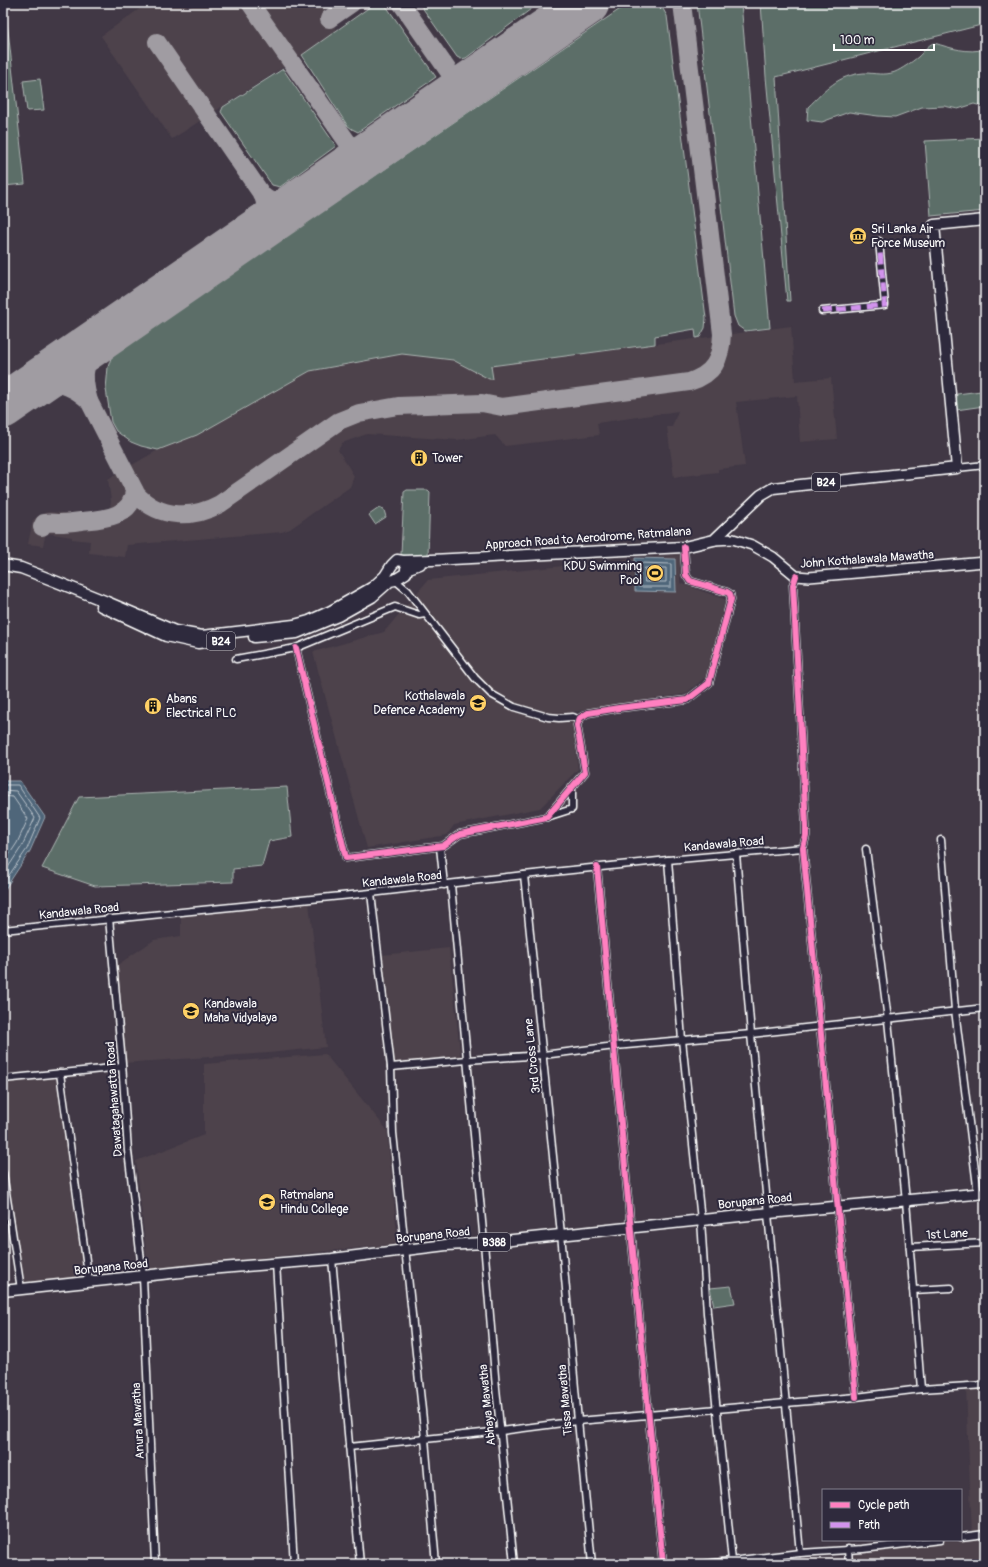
<svg xmlns="http://www.w3.org/2000/svg" width="988" height="1567" viewBox="0 0 988 1567" font-family="Pangolin,sans-serif">
	<rect width="100%" height="100%" fill="#413845"/>
	<filter id="ink" filterUnits="userSpaceOnUse"><feTurbulence type="fractalNoise" baseFrequency=".025" numOctaves="2"/><feDisplacementMap in="SourceGraphic" scale="8" xChannelSelector="R" yChannelSelector="G"/><feConvolveMatrix kernelMatrix="1 2 1 2 8 2 1 2 1" color-interpolation-filters="sRGB"/></filter>
	<g filter="url(#ink)">
		<!-- built -->
		<g fill="#4d424b">
			<polygon points="148,3 184,3 188,9 196,3 319,3 337,30 302,55 172,139 101,36"/>
			<polygon points="791,326 795,381 831,378 837,439 800,442 797,396 736,402 745,466 718,469 718,472 674,477 667,427 672,427 678,411 597,423 599,435 505,446 495,435 457,440 367,434 342,443 338,450 354,476 350,487 290,529 282,532 127,545 125,557 89,553 90,541 72,539 72,537 46,533 43,546 28,544 33,520 43,513 51,512 109,517 111,501 108,479 158,450 197,435 310,371 402,354 453,360 489,379 492,379 491,366"/>
			<polygon points="680,554 680,583 726,600 707,676 685,694 572,712 578,769 540,808 454,825 447,835 367,848 313,652 384,632 428,580"/>
			<polygon points="309,903 326,1047 269,1053 122,1063 113,968 154,940 181,936 181,916"/>
			<polygon points="449,948 461,1061 393,1067 381,955"/>
			<polygon points="325,1054 387,1130 398,1244 148,1269 136,1161 204,1135 204,1064"/>
			<polygon points="60,1073 89,1282 21,1289 3,1173 3,1079"/>
			<polygon points="985,1386 985,1564 850,1564 850,1549 940,1540 961,1540 961,1537 972,1536 966,1388"/>
		</g>
		<!-- green -->
		<g fill="#5b6e67" stroke="#adb6b3">
			<polygon points="3,3 5,3 25,184 3,186"/>
			<polygon points="380,3 384,3 436,77 358,132 352,129 347,125 302,55 374,4 376,6"/>
			<polygon points="419,3 539,3 466,58 461,59 457,57"/>
			<polygon points="629,3 657,3 663,9 667,16 706,318 705,328 700,337 696,338 695,329 655,336 655,344 491,366 493,379 489,379 453,360 402,354 310,371 197,435 158,450 141,446 131,442 116,431 111,422 106,389 108,367 112,355"/>
			<polygon points="697,3 741,3 770,328 745,331 738,326 734,316"/>
			<polygon points="761,3 985,3 985,24 776,77 790,301 787,301 766,77"/>
			<path d="M934,43C951,48 968,54 985,49V107L974,104L958,109L944,106L922,107L895,117L878,116L849,112L822,122L807,120L808,107C826,90 837,75 864,73C875,73 884,76 895,72C902,69 912,62 918,57C924,52 927,45 934,43Z"/>
			<polygon points="283,69 336,146 280,187 272,185 221,112 223,107"/>
			<polygon points="40,79 44,110 27,111 23,81"/>
			<polygon points="985,138 985,211 931,216 925,141"/>
			<polygon points="981,391 984,406 956,410 957,394"/>
			<polygon points="407,490 428,490 430,492 428,556 403,557 401,554 404,492"/>
			<polygon points="379,508 384,510 386,517 375,524 369,515"/>
			<polygon points="287,787 292,837 269,841 262,866 233,869 233,882 95,886 42,868 79,797"/>
			<polygon points="731,1286 735,1303 714,1306 710,1288"/>
		</g>
		<!-- water -->
		<g fill="#4f667a" stroke="#95a3af">
			<polygon points="635,558 675,559 676,592 635,591"/>
			<polygon points="3,781 20,781 45,817 30,851 3,892"/>
		</g>
		<g fill="none" stroke-linecap="round" stroke-linejoin="round">
			<!-- shore -->
			<g stroke="#b9c2ca" stroke-width="1">
				<polygon points="640,563 671,564 671,587 639,587"/>
				<rect x="645" y="568" width="21" height="14"/>
				<polyline points="3,785 18,785 40,818 27,849 3,884"/>
				<polyline points="3,790 16,791 35,818 22,846 3,875"/>
				<polyline points="3,796 13,797 28,819 17,843 3,864"/>
			</g>
			<!-- taxiway -->
			<g stroke="#a09ca2" stroke-width="18">
				<polyline points="250,3 360,160"/>
				<polyline points="401,3 461,89"/>
				<polyline points="329,19 352,3"/>
				<path d="M157,42L263,196C275,206 285,206 300,201"/>
				<path d="M253,233C263,221 269,211 263,196"/>
				<path d="M24,392C30,389 37,385 44,384C60,380 78,390 89,401L137,495C160,519 192,519 220,504L339,421L359,413L398,406L482,403L502,407L689,382C714,374 721,360 722,334L682,3"/>
				<path d="M89,401C80,371 85,358 106,335"/>
				<path d="M42,527L44,523C49,522 54,523 59,523C66,523 74,522 81,521C101,519 133,518 134,490"/>
			</g>
			<!-- runway -->
			<polyline stroke="#a09ca2" stroke-width="45" points="3,406 587,3"/>
			<defs>
				<g id="street">
					<polyline points="822,311 885,305 879,241"/>
					<polyline points="957,468 985,465"/>
					<path d="M796,576L793,585L806,826V836L803,848C820,1031 839,1214 856,1397"/>
					<polyline points="395,580 408,591 475,678 491,694 514,707 548,717 559,718 573,717 579,720"/>
					<polyline points="296,648 346,858 443,846 460,834 547,817 585,772 577,725 580,718 588,713 619,708 687,700 709,683 731,599 730,594 727,592 690,581 686,575 684,547"/>
					<polyline points="236,659 296,648 395,607 419,615 425,614"/>
					<polyline points="547,817 572,809 572,788"/>
					<polyline points="941,840 955,1010 978,1194"/>
					<polyline points="440,847 444,885"/>
					<polyline points="866,849 888,1020 906,1201 921,1389"/>
					<polyline points="736,854 751,1034 800,1553"/>
					<polyline points="668,860 682,1040 701,1220 707,1313 732,1561"/>
					<path d="M597,867C620,1099 639,1332 663,1564"/>
					<polyline points="524,875 561,1234 578,1421 592,1564"/>
					<polyline points="451,885 484,1243 496,1388 514,1564"/>
					<polyline points="371,893 391,1067 393,1133 425,1439 436,1564"/>
					<polyline points="109,918 122,1063 128,1151 143,1277 155,1564"/>
					<polyline points="3,930 371,893 524,875 668,860 803,848"/>
					<polyline points="391,1067 467,1060 543,1055 615,1046 751,1034 985,1008"/>
					<polyline points="60,1073 89,1282"/>
					<polyline points="3,1079 122,1067"/>
					<polyline points="3,1173 21,1289"/>
					<polyline points="910,1247 985,1243"/>
					<polyline points="332,1259 360,1564"/>
					<polyline points="276,1263 294,1564"/>
					<polyline points="913,1290 951,1288"/>
					<polyline points="349,1447 501,1431 578,1421 856,1397 921,1389 985,1385"/>
					<polyline points="961,1537 985,1534"/>
					<polyline points="848,1549 849,1564"/>
					<polyline points="705,1564 800,1553 863,1549 940,1540"/>
				</g>
				<polyline id="secondary" points="714,540 733,539 752,545 773,557 796,576 809,577 985,562"/>
				<g id="primary">
					<polyline points="3,565 21,568 52,580 107,602 175,631 202,636 294,625 309,621 331,611 373,587 385,576 392,565 397,560 403,561 432,560 684,547 714,540 761,495 773,488 957,468 934,225 985,220"/>
					<polyline points="101,606 166,636 198,643 214,641"/>
					<polyline points="254,637 297,633 338,616 372,597 390,581 395,580 406,573 406,569 420,564"/>
					<polyline points="3,1291 208,1269 332,1259 446,1245 484,1243 769,1213 985,1193"/>
				</g>
			</defs>
			<!-- street casing -->
			<use href="#street" stroke="#fff" stroke-width="9"/>
			<!-- secondary casing -->
			<use href="#secondary" stroke="#fff" stroke-width="12"/>
			<!-- primary casing -->
			<use href="#primary" stroke="#fff" stroke-width="13"/>
			<!-- street -->
			<use href="#street" stroke="#2f2a3d" stroke-width="6"/>
			<!-- secondary -->
			<use href="#secondary" stroke="#2f2a3d" stroke-width="9"/>
			<!-- primary -->
			<use href="#primary" stroke="#2f2a3d" stroke-width="10"/>
			<!-- quiet -->
			<polyline stroke="#d193ec" stroke-width="5" stroke-dasharray="10 5" stroke-linecap="butt" points="822,311 885,305 879,241"/>
			<defs>
				<g id="cycleway">
					<path d="M796,576L793,585L806,826V836L803,848C820,1031 839,1214 856,1397"/>
					<polyline points="296,648 346,858 443,846 460,834 547,817 585,772 577,725 580,718 588,713 619,708 687,700 709,683 731,599 730,594 727,592 690,581 686,575 684,547"/>
					<path d="M597,867C620,1099 639,1332 663,1564"/>
				</g>
			</defs>
			<!-- cycleway casing -->
			<use href="#cycleway" stroke="#2f2a3d" stroke-width="8"/>
			<!-- cycleway -->
			<use href="#cycleway" stroke="#ff80c0" stroke-width="6"/>
		</g>
	</g>
	<!-- icons -->
	<defs>
		<symbol id="museum-disc" viewBox="-11 -11 22 22"><circle r="9.5" fill="#ffd166" stroke="#2f2a3d"/><path d="M0-6L6-3V-2H-6V-3ZM-5-1h2V3h-2ZM-1-1h2V3h-2ZM3-1h2V3H3ZM-6 4H6V6H-6Z" fill="#111"/></symbol>
		<symbol id="building-disc" viewBox="-11 -11 22 22"><circle r="9.5" fill="#ffd166" stroke="#2f2a3d"/><path d="M-4-6H4V6H1V3H-1V6H-4ZM-2.5-4.3h1.7v1.8h-1.7ZM.8-4.3h1.7v1.8H.8ZM-2.5-1h1.7V.8h-1.7ZM.8-1h1.7V.8H.8Z" fill="#111"/></symbol>
		<symbol id="stadium-disc" viewBox="-11 -11 22 22"><circle r="9.5" fill="#ffd166" stroke="#2f2a3d"/><path d="M0-5a6.5 5 0 1 0 0 10a6.5 5 0 1 0 0-10ZM-3.5-1.8h7v3.6h-7Z" fill="#111"/></symbol>
		<symbol id="university-disc" viewBox="-11 -11 22 22"><circle r="9.5" fill="#ffd166" stroke="#2f2a3d"/><path d="M0-5L7-2L0 1L-7-2ZM-4 1L0 2.5L4 1V4Q0 6-4 4Z" fill="#111"/></symbol>
		<symbol id="school-disc" viewBox="-11 -11 22 22"><circle r="9.5" fill="#ffd166" stroke="#2f2a3d"/><path d="M0-5L7-2L0 1L-7-2ZM-4 1L0 2.5L4 1V4Q0 6-4 4Z" fill="#111"/></symbol>
	</defs>
	<g fill-rule="evenodd">
		<use href="#museum-disc" x="848" y="226" width="20" height="20"/>
		<use href="#building-disc" x="409" y="448" width="20" height="20"/>
		<use href="#stadium-disc" x="645" y="563" width="20" height="20"/>
		<use href="#university-disc" x="468" y="693" width="20" height="20"/>
		<use href="#building-disc" x="143" y="696" width="20" height="20"/>
		<use href="#school-disc" x="181" y="1001" width="20" height="20"/>
		<use href="#school-disc" x="257" y="1192" width="20" height="20"/>
	</g>
	<g text-anchor="middle" stroke-width="4" stroke-linejoin="round" paint-order="stroke">
		<!-- shield labels -->
		<g fill="#2f2a3d" stroke="#c1bfc5" stroke-width="1">
			<rect x="812" y="473" width="28" height="18" rx="3"/>
			<rect x="207" y="632" width="28" height="18" rx="3"/>
			<rect x="478" y="1233" width="32" height="18" rx="3"/>
		</g>
		<g font-size="11" font-weight="bold" fill="#fff">
			<text x="826" y="486">B24</text>
			<text x="221" y="645">B24</text>
			<text x="494" y="1246">B388</text>
		</g>
		<!-- poi labels -->
		<g font-size="12" fill="#fff" stroke="#2f2a3d" text-anchor="start">
			<text x="871" y="233">Sri Lanka Air<tspan x="871" dy="14">Force Museum</tspan></text>
			<text x="432" y="462">Tower</text>
			<text x="642" y="570" text-anchor="end">KDU Swimming<tspan x="642" dy="14">Pool</tspan></text>
			<text x="465" y="700" text-anchor="end">Kothalawala<tspan x="465" dy="14">Defence Academy</tspan></text>
			<text x="166" y="703">Abans<tspan x="166" dy="14">Electrical PLC</tspan></text>
			<text x="204" y="1008">Kandawala<tspan x="204" dy="14">Maha Vidyalaya</tspan></text>
			<text x="280" y="1199">Ratmalana<tspan x="280" dy="14">Hindu College</tspan></text>
		</g>
		<!-- street labels -->
		<g font-size="12" fill="#fff" stroke="#2f2a3d">
			<text transform="translate(588 538) rotate(-4)" y="4">Approach Road to Aerodrome, Ratmalana</text>
			<text transform="translate(867 559) rotate(-4)" y="4">John Kothalawala Mawatha</text>
			<text transform="translate(724 844) rotate(-5)" y="4">Kandawala Road</text>
			<text transform="translate(402 879) rotate(-6)" y="4">Kandawala Road</text>
			<text transform="translate(79 911) rotate(-6)" y="4">Kandawala Road</text>
			<text transform="translate(532 1056) rotate(-96)" y="4">3rd Cross Lane</text>
			<text transform="translate(114 1099) rotate(-94)" y="4">Dawatagahawatta Road</text>
			<text transform="translate(755 1201) rotate(-6)" y="4">Borupana Road</text>
			<text transform="translate(947 1234) rotate(-3)" y="4">1st Lane</text>
			<text transform="translate(433 1235) rotate(-6)" y="4">Borupana Road</text>
			<text transform="translate(111 1267) rotate(-6)" y="4">Borupana Road</text>
			<text transform="translate(565 1400) rotate(-95)" y="4">Tissa Mawatha</text>
			<text transform="translate(487 1405) rotate(-96)" y="4">Abhaya Mawatha</text>
			<text transform="translate(138 1421) rotate(-93)" y="4">Anura Mawatha</text>
		</g>
	</g>
	<!-- margin -->
	<rect width="988" height="1567" fill="none" stroke="#2f2a3d" stroke-width="16"/>
	<rect x="8" y="8" width="972" height="1551" fill="none" stroke="#fff" stroke-width="1.5" filter="url(#ink)"/>
	<!-- legend -->
	<rect x="822" y="1489" width="140" height="52" fill="#2f2a3d" stroke="#827f8b"/>
	<rect x="830" y="1502" width="20" height="6" fill="#ff80c0" stroke="#827f8b"/>
	<text x="858" y="1509" font-size="12" fill="#ffffff">Cycle path</text>
	<rect x="830" y="1522" width="20" height="6" fill="#d193ec" stroke="#827f8b"/>
	<text x="858" y="1529" font-size="12" fill="#ffffff">Path</text>
	<!-- scale -->
	<path d="M834 44v6h100v-6" fill="none" stroke="#ffffff" stroke-width="2"/>
	<text x="840" y="44" font-size="12" fill="#ffffff" stroke="#2f2a3d" stroke-width="3" paint-order="stroke">100 m</text>
</svg>
